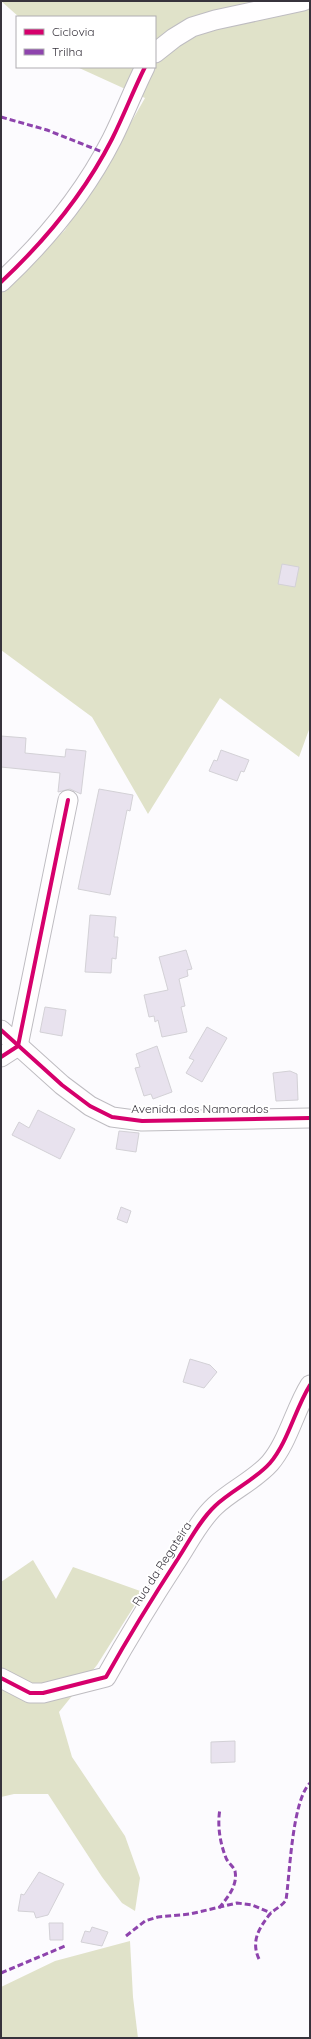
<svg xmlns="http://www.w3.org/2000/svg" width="311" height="2039" viewBox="0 0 311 2039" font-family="Quicksand,sans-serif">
	<rect width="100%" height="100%" fill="#fcfbfe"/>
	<!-- green -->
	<g fill="#e0e2c9">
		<polygon points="1,1 310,1 310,727 299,757 220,698 148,814 92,717 1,650 1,292 65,230 109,161 145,98 77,67 155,67 155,17 19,17"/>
		<polygon points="33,1560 56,1599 73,1567 143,1592 97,1665 59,1712 72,1757 125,1836 140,1878 135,1911 122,1903 102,1877 48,1794 14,1794 1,1797 1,1582"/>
		<polygon points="130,1941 133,1997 138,2038 1,2038 1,1987 55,1961"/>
	</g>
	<!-- building -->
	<g fill="#e8e2ee" stroke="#d3d1d6">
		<polygon points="282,564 299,567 295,587 278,584"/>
		<polygon points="1,736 26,738 25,753 65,757 66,749 86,751 81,794 70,789 58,792 60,773 1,767"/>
		<polygon points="221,750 249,760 244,772 241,771 237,781 209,771 214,760 217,761"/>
		<polygon points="99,789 133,795 130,811 127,810 110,895 78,889"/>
		<polygon points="90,915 116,917 114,937 118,937 116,959 112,958 111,973 85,972"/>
		<polygon points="186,950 192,969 187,970 188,976 179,979 185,1006 181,1007 187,1032 162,1037 158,1020 155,1022 154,1016 149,1017 144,995 168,990 159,957"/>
		<polygon points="45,1007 66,1010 62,1036 40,1032"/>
		<polygon points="207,1027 227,1038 202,1082 186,1073 194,1060 189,1058"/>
		<polygon points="157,1046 172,1092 153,1099 151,1094 144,1096 135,1068 140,1067 136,1054"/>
		<polygon points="290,1071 297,1074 298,1100 276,1101 273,1073"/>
		<polygon points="38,1110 75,1129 60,1159 12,1135 19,1122 29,1128"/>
		<polygon points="119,1131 139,1133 136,1152 116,1149"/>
		<polygon points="121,1207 131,1211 127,1223 117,1219"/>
		<polygon points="190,1359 210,1365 217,1372 204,1388 183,1382"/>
		<polygon points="235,1741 235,1762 211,1763 211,1742"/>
		<polygon points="39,1872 64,1884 48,1915 36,1918 34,1912 18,1911 21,1894 24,1895"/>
		<polygon points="49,1923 63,1923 63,1940 50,1940"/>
		<polygon points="92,1927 108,1932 102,1946 81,1942 85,1931 90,1932"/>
	</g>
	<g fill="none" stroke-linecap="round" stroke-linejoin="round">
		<defs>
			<g id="minor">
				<polyline points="155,53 174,38 192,27 215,20 303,1"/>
				<path d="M1,282C46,240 84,194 112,139C124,115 133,91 145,67"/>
				<polyline points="1,1030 62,1085 90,1106 112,1117 142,1121 310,1118"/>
				<polyline points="1,1057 18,1046 68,800"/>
				<path d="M1,1678L30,1693H43L106,1677C129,1636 153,1597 179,1557C190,1540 200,1520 215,1506C232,1490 255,1480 270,1463C288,1442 295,1409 310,1385"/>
			</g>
		</defs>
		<!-- minor casing -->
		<use href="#minor" stroke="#bebcc1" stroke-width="21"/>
		<!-- minor -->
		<use href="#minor" stroke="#fffeff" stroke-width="19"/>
		<!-- quiet -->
		<g stroke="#8e44ad" stroke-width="3" stroke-dasharray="6 3" stroke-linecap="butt">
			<polyline points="1,117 47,130 105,153"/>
			<path d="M219,1908C227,1898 238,1886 235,1871C234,1867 228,1863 226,1858C220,1843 217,1825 220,1809"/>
			<polyline points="126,1936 145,1921 158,1917 190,1914 237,1903 252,1905 271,1913"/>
			<path d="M259,1959C251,1942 258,1929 270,1914C275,1909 282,1906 286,1900C290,1873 292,1801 310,1783"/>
			<polyline points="1,1973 65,1946"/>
		</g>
		<defs>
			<g id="cycleway">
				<path d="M1,282C46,240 84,194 112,139C124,115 133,91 145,67"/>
				<polyline points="1,1030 62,1085 90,1106 112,1117 142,1121 310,1118"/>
				<polyline points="1,1057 18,1046 68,800"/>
				<path d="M1,1678L30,1693H43L106,1677C129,1636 153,1597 179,1557C190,1540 200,1520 215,1506C232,1490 255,1480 270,1463C288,1442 295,1409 310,1385"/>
			</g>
		</defs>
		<!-- cycleway casing -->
		<use href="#cycleway" stroke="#fff" stroke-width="6"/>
		<!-- cycleway -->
		<use href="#cycleway" stroke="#d6006c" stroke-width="4"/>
	</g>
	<g text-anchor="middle" stroke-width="4" stroke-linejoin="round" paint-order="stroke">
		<!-- street labels -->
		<g font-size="12" fill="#37333c" stroke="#fff">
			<text x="200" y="1113">Avenida dos Namorados</text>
			<text transform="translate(162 1564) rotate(-57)" y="4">Rua da Regateira</text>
		</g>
	</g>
	<!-- border -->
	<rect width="311" height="2039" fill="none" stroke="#37333c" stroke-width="4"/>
	<!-- legend -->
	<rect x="16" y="16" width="140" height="52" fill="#ffffff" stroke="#afadb1"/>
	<rect x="24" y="29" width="20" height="6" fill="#d6006c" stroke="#afadb1"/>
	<text x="52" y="36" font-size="12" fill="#37333c">Ciclovia</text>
	<rect x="24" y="49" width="20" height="6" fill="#8e44ad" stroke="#afadb1"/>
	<text x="52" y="56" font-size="12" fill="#37333c">Trilha</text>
</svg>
